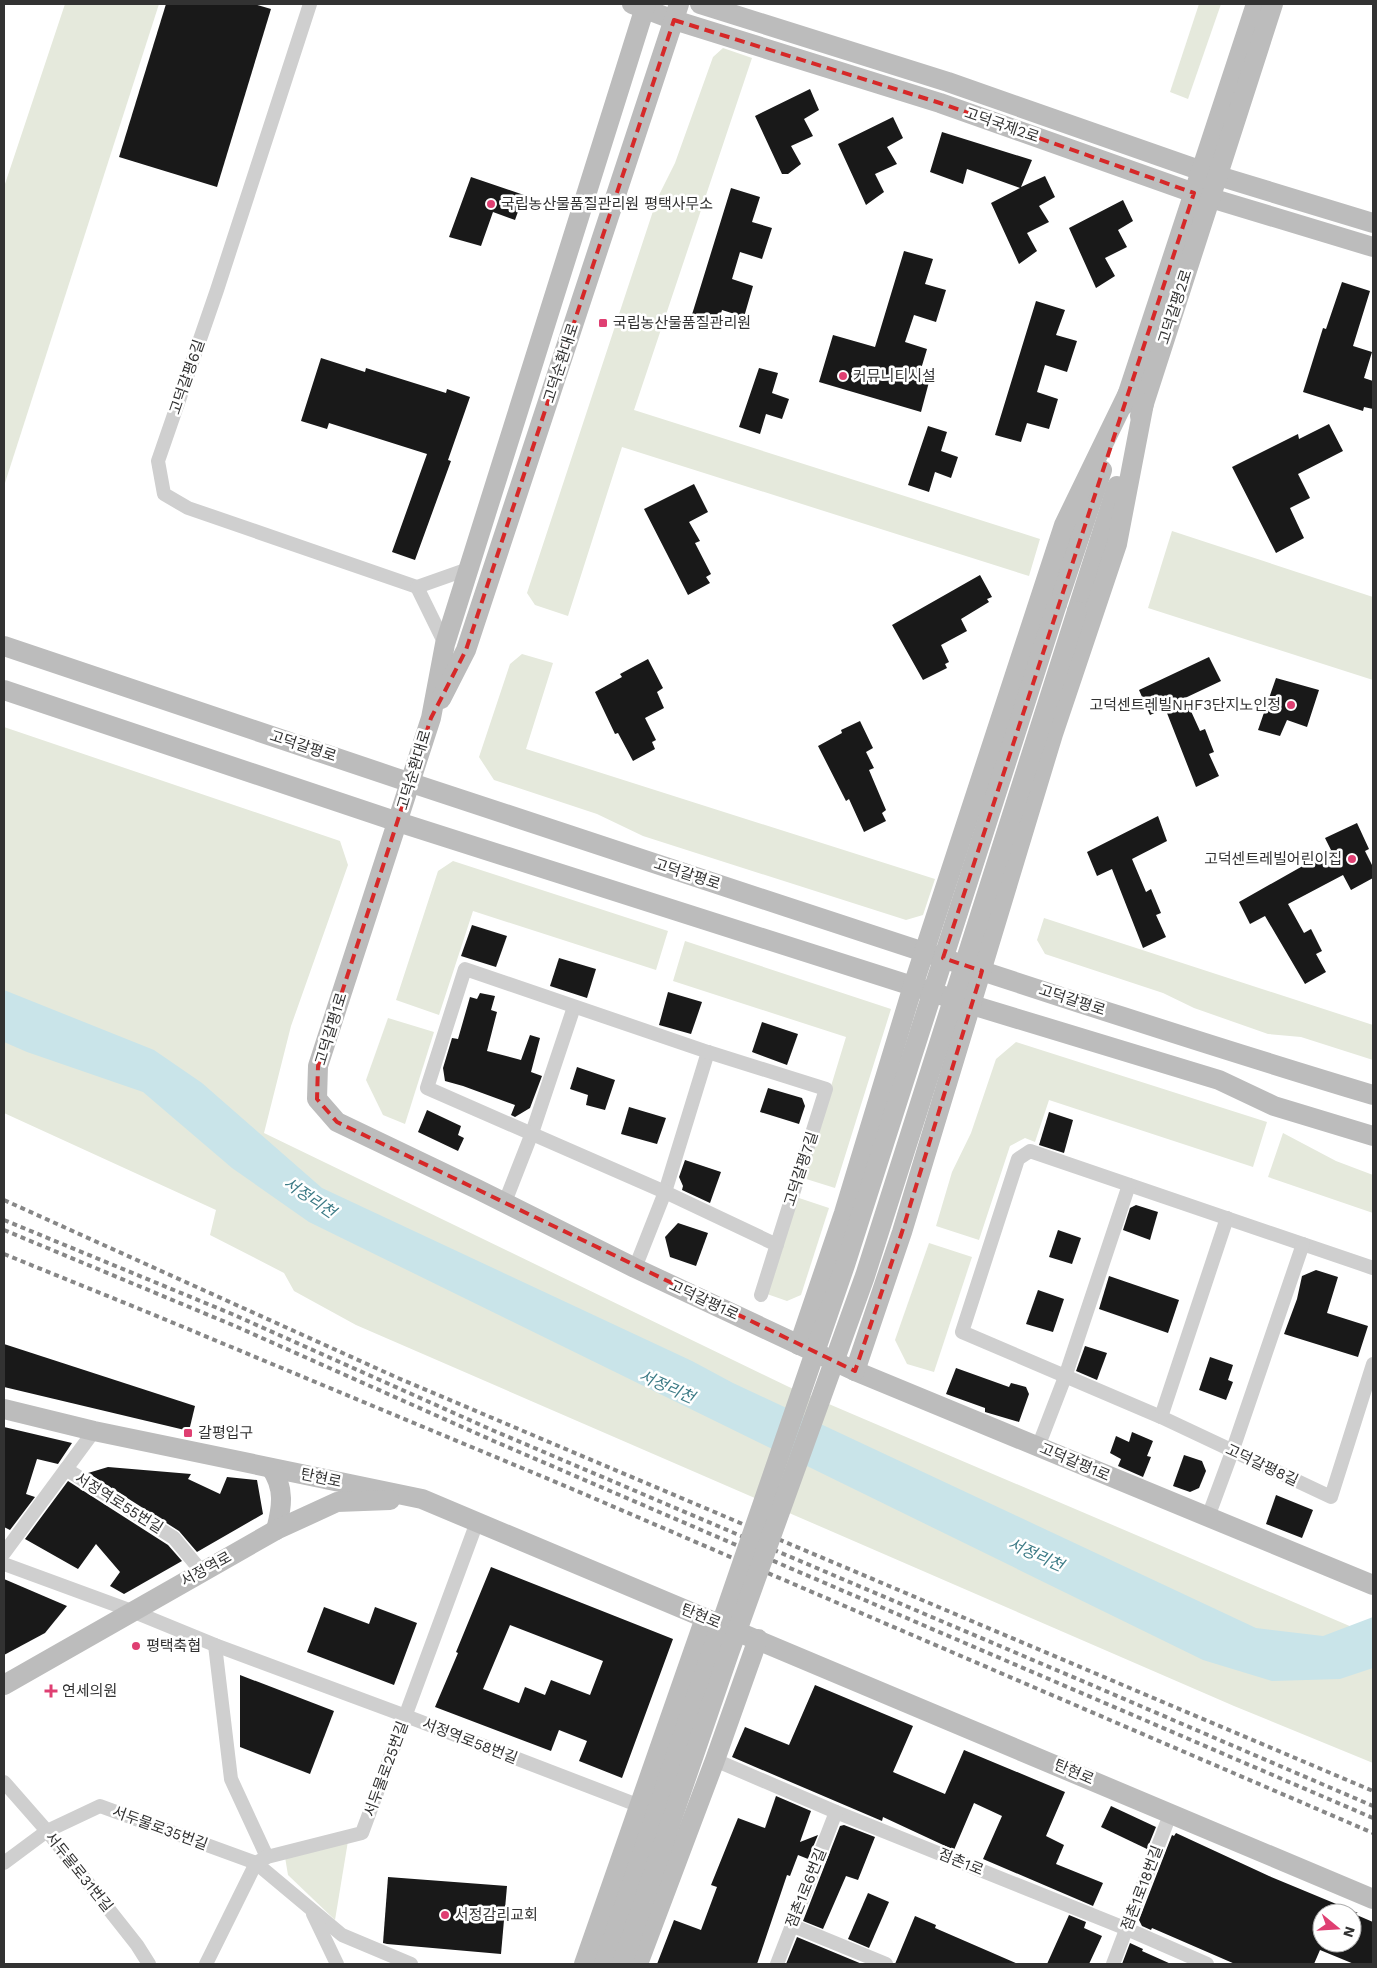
<svg xmlns="http://www.w3.org/2000/svg" width="1377" height="1968" viewBox="0 0 1377 1968" font-family="'Work Sans','Noto Sans KR',sans-serif">
	<rect width="100%" height="100%" fill="#fff"/>
	<!-- green -->
	<g fill="#e5e9dc">
		<polygon points="65,4 159,4 4,486 4,187"/>
		<polygon points="1199,4 1221,4 1188,99 1170,92"/>
		<polygon points="723,48 752,58 634,410 1040,539 1029,576 622,447 568,616 535,605 527,593 657,199 675,163 713,57"/>
		<polygon points="1172,531 1373,597 1373,680 1148,608"/>
		<polygon points="522,654 553,663 526,749 935,879 923,915 906,920 643,836 597,814 494,780 479,757 510,664"/>
		<polygon points="4,727 340,841 348,865 291,1026 264,1133 789,1387 1373,1636 1373,1763 1234,1706 356,1325 294,1291 284,1273 210,1235 216,1210 4,1113"/>
		<polygon points="453,861 668,931 656,970 473,911 439,1015 396,1000 438,871"/>
		<polygon points="1044,918 1373,1025 1373,1060 1301,1037 1268,1034 1194,1008 1163,993 1045,954 1037,940"/>
		<polygon points="685,941 891,1009 835,1188 803,1178 846,1037 673,981"/>
		<polygon points="388,1018 434,1032 405,1124 383,1115 366,1080"/>
		<polygon points="1016,1042 1267,1122 1253,1167 1049,1100 1035,1142 1025,1138 1010,1146 979,1240 936,1226 952,1172 971,1133 996,1059"/>
		<polygon points="1283,1133 1336,1161 1373,1175 1373,1213 1268,1177"/>
		<polygon points="796,1197 829,1208 801,1295 787,1301 767,1294"/>
		<polygon points="929,1243 972,1257 934,1372 907,1364 895,1340"/>
		<polygon points="348,1841 335,1920 288,1875 285,1857"/>
	</g>
	<!-- water -->
	<polygon fill="#c9e4e9" points="4,990 154,1050 202,1083 322,1188 692,1361 733,1383 1256,1628 1323,1636 1373,1617 1373,1668 1340,1679 1272,1681 1203,1660 309,1222 232,1168 143,1092 27,1052 4,1042"/>
	<!-- building -->
	<g fill="#191919" fill-rule="evenodd">
		<polygon points="166,4 254,4 271,9 217,187 119,157"/>
		<polygon points="810,89 819,110 804,119 813,136 791,146 801,164 788,174 782,174 755,116"/>
		<polygon points="893,117 903,138 887,147 897,164 875,174 884,192 866,205 838,144"/>
		<polygon points="942,132 1032,160 1021,187 1045,176 1055,197 1039,206 1049,222 1027,233 1037,251 1019,264 991,203 1020,188 967,169 963,184 930,172"/>
		<polygon points="471,177 524,195 515,220 493,212 481,246 449,237"/>
		<polygon points="731,188 760,197 752,222 772,228 762,259 740,252 732,279 753,286 744,317 722,310 716,329 690,321"/>
		<polygon points="1123,200 1133,221 1118,230 1127,247 1105,258 1115,276 1096,288 1069,228"/>
		<polygon points="904,251 933,259 925,284 946,290 936,322 914,315 905,342 927,349 918,379 929,382 921,412 819,382 833,335 875,347"/>
		<polygon points="1342,282 1370,291 1353,346 1372,352 1364,378 1373,381 1373,409 1364,407 1363,411 1303,392 1323,328 1326,329"/>
		<polygon points="1036,301 1065,310 1056,335 1077,341 1067,372 1045,365 1037,392 1058,399 1049,429 1027,423 1021,442 995,435"/>
		<polygon points="321,358 365,372 366,368 446,393 447,389 470,397 448,460 451,461 415,560 392,552 427,454 329,423 327,429 301,421"/>
		<polygon points="759,368 778,373 772,393 789,399 782,419 766,414 760,434 739,427"/>
		<polygon points="1329,424 1343,451 1298,474 1310,498 1290,508 1304,538 1276,553 1232,467 1298,434 1299,439"/>
		<polygon points="928,426 947,432 941,451 958,457 951,478 935,472 929,492 908,485"/>
		<polygon points="694,484 708,512 689,522 700,541 695,543 711,574 706,577 710,583 688,595 644,509"/>
		<polygon points="980,575 992,597 987,599 989,602 961,619 967,631 941,645 949,662 945,664 947,668 923,680 892,625"/>
		<polygon points="1209,657 1221,681 1185,698 1200,731 1205,729 1214,752 1209,754 1219,776 1196,787 1165,708 1150,715 1139,690"/>
		<polygon points="648,659 663,688 657,692 664,708 645,718 656,740 652,742 655,749 633,761 618,733 615,734 595,692 622,677 620,674"/>
		<polygon points="1276,678 1319,690 1307,727 1287,720 1280,736 1258,730"/>
		<polygon points="860,721 873,748 866,752 874,768 869,770 886,810 882,813 886,821 864,832 849,799 846,801 818,746 842,733 841,730"/>
		<polygon points="1158,816 1167,841 1132,859 1146,892 1151,889 1161,913 1156,915 1166,937 1143,948 1112,869 1097,876 1087,852"/>
		<polygon points="1357,823 1369,849 1365,851 1373,867 1373,878 1351,890 1343,875 1288,904 1304,933 1311,929 1322,951 1316,954 1326,972 1305,984 1265,916 1250,924 1239,902 1331,850 1325,838"/>
		<polygon points="472,925 507,936 496,967 461,956"/>
		<polygon points="559,958 596,969 587,998 550,986"/>
		<polygon points="668,992 702,1002 691,1034 659,1025"/>
		<polygon points="480,993 495,996 491,1010 497,1012 487,1051 521,1060 530,1035 540,1038 531,1072 542,1076 530,1108 515,1117 511,1115 515,1105 463,1086 445,1081 443,1068 452,1038 458,1039 470,997 477,999"/>
		<polygon points="762,1022 798,1034 787,1065 752,1052"/>
		<polygon points="577,1067 615,1080 605,1110 586,1105 588,1095 570,1089"/>
		<polygon points="768,1088 802,1098 805,1106 799,1124 760,1112"/>
		<polygon points="629,1107 666,1118 657,1144 621,1134"/>
		<polygon points="427,1110 461,1126 458,1135 464,1138 458,1151 418,1132"/>
		<polygon points="1049,1112 1073,1120 1064,1153 1039,1145"/>
		<polygon points="685,1160 721,1172 710,1203 682,1190 683,1186 679,1177"/>
		<polygon points="1136,1205 1158,1212 1150,1240 1123,1230 1130,1208"/>
		<polygon points="678,1223 708,1233 696,1266 670,1257 665,1237"/>
		<polygon points="1058,1230 1081,1238 1072,1264 1049,1257"/>
		<polygon points="1316,1270 1338,1277 1327,1313 1368,1326 1358,1357 1284,1334 1297,1299 1302,1276"/>
		<polygon points="1109,1276 1179,1300 1168,1333 1099,1309"/>
		<polygon points="1038,1290 1064,1299 1053,1332 1026,1324"/>
		<polygon points="4,1344 195,1406 189,1431 4,1387"/>
		<polygon points="1085,1346 1107,1353 1097,1380 1076,1371"/>
		<polygon points="1210,1357 1233,1365 1228,1380 1233,1382 1226,1400 1199,1390"/>
		<polygon points="956,1368 1009,1387 1011,1383 1026,1387 1029,1394 1019,1422 985,1412 985,1408 946,1394"/>
		<polygon points="4,1427 72,1443 58,1464 37,1459 26,1494 35,1497 10,1530 4,1527"/>
		<polygon points="1132,1432 1153,1441 1147,1456 1151,1457 1143,1477 1118,1466 1121,1459 1110,1453 1116,1436 1129,1442"/>
		<polygon points="1184,1455 1202,1461 1206,1471 1199,1488 1190,1492 1173,1486"/>
		<polygon points="108,1467 191,1474 188,1479 220,1494 227,1477 257,1480 263,1514 197,1552 179,1531 88,1473"/>
		<polygon points="68,1481 168,1545 182,1561 124,1594 110,1586 120,1572 96,1544 78,1569 25,1539"/>
		<polygon points="1276,1495 1313,1510 1302,1538 1266,1524"/>
		<path d="M491,1567L673,1639L622,1778L579,1761L587,1741L559,1730L551,1751L435,1707L458,1653L456,1652ZM510,1625L603,1661L590,1695L551,1680L545,1695L525,1687L519,1703L483,1689Z"/>
		<polygon points="4,1579 67,1606 45,1633 4,1655"/>
		<polygon points="324,1607 369,1624 375,1607 417,1623 394,1685 307,1652"/>
		<polygon points="240,1675 334,1711 310,1774 240,1747"/>
		<polygon points="815,1685 913,1726 893,1772 945,1794 964,1750 1065,1792 1046,1836 1064,1845 1056,1864 1103,1883 1093,1906 983,1859 1002,1816 974,1803 954,1850 883,1817 882,1821 732,1757 745,1727 789,1745"/>
		<polygon points="776,1796 811,1811 800,1842 818,1835 808,1859 798,1855 790,1876 787,1875 757,1964 657,1964 674,1920 701,1930 717,1887 711,1885 738,1818 765,1828"/>
		<polygon points="1111,1806 1156,1827 1147,1849 1101,1827"/>
		<polygon points="844,1825 875,1837 858,1880 846,1876 823,1929 803,1921 840,1826"/>
		<polygon points="1176,1833 1269,1876 1358,1913 1322,1913 1322,1943 1352,1943 1352,1913 1373,1922 1373,1964 1354,1964 1320,1950 1314,1964 1235,1964 1152,1928 1151,1930 1142,1926 1139,1920 1172,1835 1174,1836"/>
		<polygon points="388,1877 507,1886 501,1954 387,1944 383,1943"/>
		<polygon points="868,1893 889,1902 869,1948 848,1939"/>
		<polygon points="1069,1915 1086,1922 1084,1928 1102,1936 1089,1964 1047,1964"/>
		<polygon points="915,1916 936,1925 935,1928 1018,1964 895,1964"/>
		<polygon points="797,1937 862,1964 863,1964 786,1964"/>
		<polygon points="1130,1943 1143,1949 1142,1951 1171,1964 1122,1964"/>
	</g>
	<g fill="none" stroke-linecap="round" stroke-linejoin="round">
		<!-- street -->
		<g stroke="#cfcfcf" stroke-width="14">
			<polyline points="310,4 217,290 158,461 164,494 188,508 417,587"/>
			<polyline points="417,587 445,644"/>
			<polyline points="417,587 468,569"/>
			<polyline points="505,1202 532,1133 574,1007"/>
			<polyline points="635,1268 665,1192 708,1052"/>
			<polyline points="1373,1268 1030,1151 1018,1159 962,1332 1161,1417 1331,1497 1373,1364"/>
			<polyline points="761,1295 826,1089 708,1052 465,969 427,1088 665,1192 777,1245"/>
			<polyline points="1161,1417 1227,1218"/>
			<polyline points="1038,1447 1065,1377 1129,1185"/>
			<polyline points="66,1469 94,1431"/>
			<polyline points="1208,1517 1232,1452 1303,1244"/>
			<polyline points="4,1553 66,1469 174,1538 202,1572"/>
			<polyline points="4,1564 132,1611 215,1645 406,1716 640,1806"/>
			<polyline points="215,1645 231,1779 267,1857"/>
			<polyline points="715,1760 836,1812 1127,1929 1207,1964"/>
			<polyline points="4,1782 47,1831 137,1945 149,1964"/>
			<polyline points="4,1863 47,1831 100,1806 256,1863 342,1935 411,1964"/>
			<polyline points="313,1914 337,1964"/>
			<polyline points="791,1925 886,1964"/>
			<polyline points="206,1964 256,1863 267,1857 362,1833 477,1522"/>
			<polyline points="777,1964 836,1812"/>
			<polyline points="1113,1964 1171,1812"/>
		</g>
		<!-- secondary -->
		<g stroke="#bcbcbc" stroke-width="20">
			<polyline points="632,4 674,20 940,103 1194,193 1373,247"/>
			<polyline points="646,4 445,644 431,718 318,1066 317,1099 337,1122 477,1189 635,1268 855,1371 1373,1585"/>
			<polyline points="700,4 948,82 1202,171 1373,223"/>
			<polyline points="1124,405 1256,4"/>
			<polyline points="1140,416 1273,4"/>
			<polyline points="1057,604 1102,470"/>
			<polyline points="1077,611 1117,486"/>
			<path d="M4,646C264,735 526,821 787,907C982,971 1177,1036 1373,1095"/>
			<polyline points="4,690 398,822 972,1005 1219,1080 1274,1106 1373,1136"/>
			<polyline points="441,699 466,650 679,4"/>
			<polyline points="799,1345 844,1213 913,986 1064,525 1128,393"/>
			<polyline points="855,1371 902,1232 1053,734 1117,544 1144,403"/>
			<polyline points="4,1409 94,1431 422,1499 1373,1899"/>
			<path d="M271,1468C285,1488 282,1507 276,1530"/>
			<polyline points="4,1685 276,1530 337,1502 390,1500"/>
			<polyline points="584,1964 705,1618"/>
			<polyline points="638,1964 715,1760 758,1639"/>
		</g>
		<!-- rail -->
		<g stroke="#878787" stroke-width="4" stroke-dasharray="5 4" stroke-linecap="butt">
			<polyline points="4,1200 398,1378 1373,1791"/>
			<polyline points="4,1220 232,1314 492,1430 1094,1686 1373,1806"/>
			<polyline points="4,1230 235,1326 496,1442 1373,1818"/>
			<polyline points="4,1254 152,1314 570,1488 1373,1833"/>
		</g>
		<!-- secondary-bridge -->
		<g stroke="#bcbcbc" stroke-width="20">
			<polyline points="604,1964 845,1265 1057,604"/>
			<polyline points="622,1964 729,1653 865,1276 1077,611"/>
		</g>
	</g>
	<!-- marked area -->
	<path fill="none" stroke="#d62828" stroke-width="4" stroke-dasharray="10 6" stroke-linejoin="round" d="M674,20L940,103L1194,193L943,958L982,971L902,1232L855,1371L337,1122L317,1099L318,1066L431,718L466,650Z"/>
	<!-- markers -->
	<g fill="#df3f72" stroke="#fff" stroke-width="2">
		<circle cx="491" cy="204" r="5"/>
		<rect x="598" y="318" width="10" height="10" rx="2.5"/>
		<circle cx="843" cy="376" r="5"/>
		<circle cx="1291" cy="705" r="5"/>
		<circle cx="1352" cy="859" r="5"/>
		<rect x="183" y="1428" width="10" height="10" rx="2.5"/>
		<circle cx="136" cy="1646" r="5"/>
		<path d="M48.5 1683.5h5v5h5v5h-5v5h-5v-5h-5v-5h5z"/>
		<circle cx="445" cy="1915" r="5"/>
	</g>
	<g text-anchor="middle" stroke-width="5" stroke-linejoin="round" paint-order="stroke">
		<!-- street labels -->
		<g font-size="15" fill="#323232" stroke="#fff">
			<text transform="translate(1002 125) rotate(19)" y="5">고덕국제2로</text>
			<text transform="translate(1175 307) rotate(-72)" y="5">고덕갈평2로</text>
			<text transform="translate(561 363) rotate(-72)" y="5">고덕순환대로</text>
			<text transform="translate(187 377) rotate(-71)" y="5">고덕갈평6길</text>
			<text transform="translate(303 746) rotate(18)" y="5">고덕갈평로</text>
			<text transform="translate(414 770) rotate(-73)" y="5">고덕순환대로</text>
			<text transform="translate(687 874) rotate(18)" y="5">고덕갈평로</text>
			<text transform="translate(1072 1000) rotate(18)" y="5">고덕갈평로</text>
			<text transform="translate(331 1029) rotate(-73)" y="5">고덕갈평1로</text>
			<text transform="translate(801 1169) rotate(-72)" y="5">고덕갈평7길</text>
			<text transform="translate(704 1300) rotate(25)" y="5">고덕갈평1로</text>
			<text transform="translate(1075 1462) rotate(23)" y="5">고덕갈평1로</text>
			<text transform="translate(1262 1465) rotate(25)" y="5">고덕갈평8길</text>
			<text transform="translate(321 1478) rotate(12)" y="5">탄현로</text>
			<text transform="translate(119 1503) rotate(32)" y="5">서정역로55번길</text>
			<text transform="translate(206 1569) rotate(-29)" y="5">서정역로</text>
			<text transform="translate(701 1616) rotate(22)" y="5">탄현로</text>
			<text transform="translate(470 1741) rotate(21)" y="5">서정역로58번길</text>
			<text transform="translate(386 1769) rotate(-70)" y="5">서두물로25번길</text>
			<text transform="translate(1074 1772) rotate(23)" y="5">탄현로</text>
			<text transform="translate(160 1828) rotate(20)" y="5">서두물로35번길</text>
			<text transform="translate(961 1862) rotate(22)" y="5">점촌1로</text>
			<text transform="translate(79 1872) rotate(51)" y="5">서두물로31번길</text>
			<text transform="translate(806 1888) rotate(-68)" y="5">점촌1로6번길</text>
			<text transform="translate(1142 1888) rotate(-69)" y="5">점촌1로18번길</text>
		</g>
		<!-- poi labels -->
		<g font-size="15" fill="#323232" stroke="#fff" text-anchor="start">
			<text x="501" y="209">국립농산물품질관리원 평택사무소</text>
			<text x="613" y="328">국립농산물품질관리원</text>
			<text x="853" y="381">커뮤니티시설</text>
			<text x="1281" y="710" text-anchor="end">고덕센트레빌NHF3단지노인정</text>
			<text x="1342" y="864" text-anchor="end">고덕센트레빌어린이집</text>
			<text x="198" y="1438">갈평입구</text>
			<text x="146" y="1651">평택축협</text>
			<text x="62" y="1696">연세의원</text>
			<text x="455" y="1920">서정감리교회</text>
		</g>
		<!-- water labels -->
		<g font-size="16" font-style="italic" fill="#3d7b86" stroke="#fff">
			<text transform="translate(310 1197) rotate(34)" y="6">서정리천</text>
			<text transform="translate(667 1386) rotate(24)" y="6">서정리천</text>
			<text transform="translate(1036 1554) rotate(24)" y="6">서정리천</text>
		</g>
	</g>
	<!-- border -->
	<rect width="1377" height="1968" fill="none" stroke="#323232" stroke-width="10"/>
	<!-- north arrow -->
	<g transform="translate(1337 1928) rotate(108)"><circle r="24" fill="#ffffff" stroke="#adadad"/>
	<path d="M0-4L9 19L0 12L-9 19Z" fill="#df3f72"/>
	<text y="-8" font-size="14" font-weight="bold" text-anchor="middle" fill="#323232">N</text>
	</g>
</svg>
